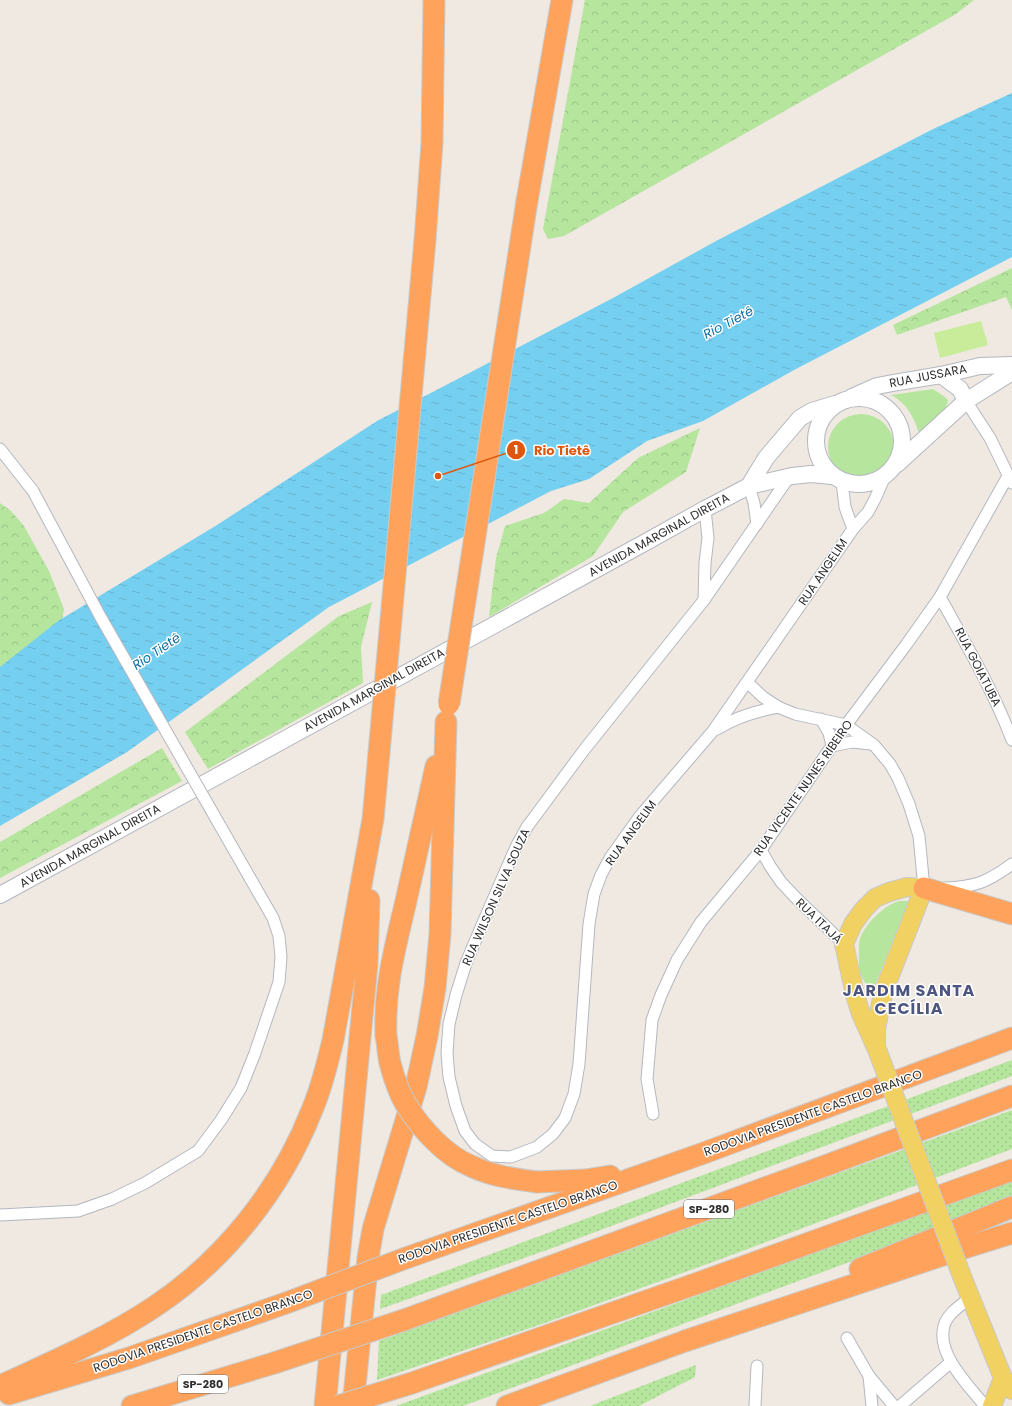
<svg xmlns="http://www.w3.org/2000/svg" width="1012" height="1406" viewBox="0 0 1012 1406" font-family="Poppins,sans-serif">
	<defs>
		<pattern id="forest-crowns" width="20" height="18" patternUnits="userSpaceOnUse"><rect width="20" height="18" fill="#b6e59e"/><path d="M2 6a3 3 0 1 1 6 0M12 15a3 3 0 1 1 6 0" fill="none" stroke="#9dc588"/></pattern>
		<pattern id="park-dots" width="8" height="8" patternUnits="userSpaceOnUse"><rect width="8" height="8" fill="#b6e59e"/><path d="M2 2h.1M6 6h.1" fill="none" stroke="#9dc588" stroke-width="1.8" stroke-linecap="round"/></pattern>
		<pattern id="water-ripples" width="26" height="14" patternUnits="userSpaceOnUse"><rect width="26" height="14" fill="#75cff0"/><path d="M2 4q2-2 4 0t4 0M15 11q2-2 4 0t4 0" fill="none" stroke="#66b2ce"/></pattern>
	</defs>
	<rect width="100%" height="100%" fill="#efe9e1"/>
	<!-- grass -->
	<g fill="#b6e59e">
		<path d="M933,389L942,395L948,400L944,415L920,437C915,419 908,404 891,395Z"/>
		<circle cx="861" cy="447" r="33"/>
		<path d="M899,901H909L875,985L868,986C860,977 859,972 859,960C859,952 858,943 861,936C867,922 885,905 899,901Z"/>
	</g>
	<!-- forest -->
	<g fill="url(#forest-crowns)">
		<polygon points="585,0 974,0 956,14 564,236 548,239 543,229"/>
		<polygon points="1012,268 1012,310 1006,297 897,335 893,325"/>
		<polygon points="700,428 686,472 623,512 593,556 489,617 496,558 505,526 544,513 564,499 589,503 638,458"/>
		<polygon points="0,503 11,511 24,526 49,571 64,609 62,621 0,680"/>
		<polygon points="372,602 361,647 363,683 208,769 185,732 339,616"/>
		<polygon points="162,748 182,781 0,878 0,842"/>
	</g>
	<!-- park -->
	<g fill="url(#park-dots)">
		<polygon points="1012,1060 1012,1076 558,1246 380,1309 381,1295"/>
		<polygon points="1012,1110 1012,1149 721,1259 542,1324 377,1380 379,1341"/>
		<polygon points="1012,1180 1012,1197 930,1232 463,1406 396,1406"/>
		<polygon points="696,1365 695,1377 639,1406 590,1406"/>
	</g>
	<!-- pitch -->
	<polygon fill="#c9ec9a" points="981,321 988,345 940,358 934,333"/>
	<!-- water -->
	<polygon fill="url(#water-ripples)" points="1012,93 1012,257 794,370 703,421 647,441 589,479 551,491 329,607 127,752 0,826 0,667 58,621 217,525 377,421 613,298 716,241 933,129"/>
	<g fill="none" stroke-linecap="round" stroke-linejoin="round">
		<defs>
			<g id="minor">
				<polyline points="966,401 990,438 1012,483"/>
				<polyline points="0,449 33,491"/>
				<polyline points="789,477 704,600 584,750 527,827 516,847 482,925 466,963 456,995 449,1024 447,1053 449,1077 456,1106 465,1131 475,1144 492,1156 511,1157 537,1147 553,1134 565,1118 574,1094 579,1064 589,924 594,894 601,875 610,858 640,816 713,731 853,529 868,512 875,499 885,476"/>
				<polyline points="842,482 845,507 853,529"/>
				<polyline points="749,486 754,503 757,524"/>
				<path d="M940,597C966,644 993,690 1012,740"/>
				<polyline points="704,600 705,563 708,538 705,509"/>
				<polyline points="748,683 763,697 778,707 795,714 846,725 874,745 890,764 898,778 909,804 919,836 924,888 928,888"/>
				<polyline points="821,719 829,733 832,746 852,742 871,744"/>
				<path d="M717,729C736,717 756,711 778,707"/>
				<polyline points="761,850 770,866 781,882 796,898 844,944"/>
				<path d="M945,888C975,887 988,882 1012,864"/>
				<polyline points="653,1114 647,1079 652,1020 661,995 677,960 701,922 761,850 846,725 906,645 940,597 1008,476"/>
				<polyline points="0,1215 78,1211 112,1199 145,1183 198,1151 221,1120 241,1088 255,1053 279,982 281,957 279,936 273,918 250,878"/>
				<path d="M971,1297C961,1305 947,1314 944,1326C936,1354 969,1386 985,1406"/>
				<polyline points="847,1338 869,1376 894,1406"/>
				<polyline points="869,1376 872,1406"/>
				<polyline points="755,1406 757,1366"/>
				<polyline points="900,1406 951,1362"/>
			</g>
			<g id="secondary">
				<polyline points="941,375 960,389 966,401"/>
				<polyline points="852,397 877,386 893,383 941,375 980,366 1012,365"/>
				<circle cx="859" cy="441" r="43"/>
				<polyline points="897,464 966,401 1012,372"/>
				<polyline points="749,486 766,458 800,418 812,411 835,404"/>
				<polyline points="0,895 646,542 705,509 749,486 792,476 811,474 832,476"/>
			</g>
			<g id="primary">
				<polyline points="876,1045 876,1029 883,993 924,888 907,887 889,892 875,898 864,909 853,924 844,944 855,995 861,1014 878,1052"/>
				<polyline points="963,1279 1003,1378 1012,1390"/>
				<polyline points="992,1406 1003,1378"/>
			</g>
			<g id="motorway">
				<polyline points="527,201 562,0"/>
				<polyline points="425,240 432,143 434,0"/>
				<polyline points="924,888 1012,914"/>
				<path d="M386,1036C384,987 395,948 406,901C416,856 426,811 436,766"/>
				<polyline points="537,1182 585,1180 610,1176"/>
				<polyline points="406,1258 704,1153 1012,1038"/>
				<polyline points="860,1269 1012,1207"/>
				<polyline points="404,1320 814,1170 1012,1096"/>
				<polyline points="412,1383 698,1283 1012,1170"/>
				<path d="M0,1386C52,1362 106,1339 154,1307C225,1260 281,1189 312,1110C322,1087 327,1064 333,1040L373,819L379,753"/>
				<polyline points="9,1394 129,1358 286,1303"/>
				<polyline points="132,1406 274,1363"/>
				<polyline points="325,1406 367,964 369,900"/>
				<polyline points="353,1406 368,1258 373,1229 416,1087 427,1036 435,988 440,934 446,722"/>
				<polyline points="507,1406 685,1341 970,1246 1012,1233"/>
			</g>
		</defs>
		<!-- minor casing -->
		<use href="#minor" stroke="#b4b7c1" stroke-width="13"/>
		<!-- secondary casing -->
		<use href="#secondary" stroke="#b4b7c1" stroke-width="18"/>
		<!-- primary casing -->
		<use href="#primary" stroke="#c9c9c9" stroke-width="20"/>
		<!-- motorway casing -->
		<use href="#motorway" stroke="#c9c9c9" stroke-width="23"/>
		<!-- minor -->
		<use href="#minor" stroke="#fff" stroke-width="11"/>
		<!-- secondary -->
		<use href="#secondary" stroke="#fff" stroke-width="16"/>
		<!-- primary -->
		<use href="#primary" stroke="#f2d163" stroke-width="18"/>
		<!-- motorway -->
		<use href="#motorway" stroke="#ffa35c" stroke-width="21"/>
		<defs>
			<polyline id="minor-bridge" points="33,491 100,616 250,878"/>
			<polyline id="primary-bridge" points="878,1052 963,1279"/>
			<g id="motorway-bridge">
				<polyline points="449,704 527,201"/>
				<polyline points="379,753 425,240"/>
				<path d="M386,1036C388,1045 388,1055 390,1063C394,1078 399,1094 407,1106C421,1129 446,1156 471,1166C492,1176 514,1179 537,1182"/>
				<polyline points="286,1303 406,1258"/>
				<polyline points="274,1363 404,1320"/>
				<polyline points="338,1406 412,1383"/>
			</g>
		</defs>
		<!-- minor-bridge casing -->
		<use href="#minor-bridge" stroke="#b4b7c1" stroke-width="13" stroke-linecap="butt"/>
		<!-- primary-bridge casing -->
		<use href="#primary-bridge" stroke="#c9c9c9" stroke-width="20" stroke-linecap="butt"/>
		<!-- motorway-bridge casing -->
		<use href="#motorway-bridge" stroke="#c9c9c9" stroke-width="23" stroke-linecap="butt"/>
		<!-- minor-bridge -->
		<use href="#minor-bridge" stroke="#fff" stroke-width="11"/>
		<!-- primary-bridge -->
		<use href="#primary-bridge" stroke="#f2d163" stroke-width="18"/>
		<!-- motorway-bridge -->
		<use href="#motorway-bridge" stroke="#ffa35c" stroke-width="21"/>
	</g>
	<g text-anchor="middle" stroke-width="3" stroke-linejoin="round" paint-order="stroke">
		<!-- shield labels -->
		<g fill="#fff" stroke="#6d6d6d" stroke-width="1">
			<rect x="684" y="1200" width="50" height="18" rx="3"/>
			<rect x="178" y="1375" width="50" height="18" rx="3"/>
		</g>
		<g font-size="11" font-weight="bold" fill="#2e2e2e">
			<text x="709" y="1213">SP-280</text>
			<text x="203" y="1388">SP-280</text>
		</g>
		<!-- street labels -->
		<g font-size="12" fill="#2e2e2e" stroke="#fff">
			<text transform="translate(928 376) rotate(-11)" y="4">RUA JUSSARA</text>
			<text transform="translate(659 535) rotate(-29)" y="4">AVENIDA MARGINAL DIREITA</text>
			<text transform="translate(823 572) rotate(-56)" y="4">RUA ANGELIM</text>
			<text transform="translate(978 667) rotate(63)" y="4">RUA GOIATUBA</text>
			<text transform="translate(374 690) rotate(-29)" y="4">AVENIDA MARGINAL DIREITA</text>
			<text transform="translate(803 788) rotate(-55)" y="4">RUA VICENTE NUNES RIBEIRO</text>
			<text transform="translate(631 833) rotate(-54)" y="4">RUA ANGELIM</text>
			<text transform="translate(90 846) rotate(-29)" y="4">AVENIDA MARGINAL DIREITA</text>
			<text transform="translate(496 897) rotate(-66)" y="4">RUA WILSON SILVA SOUZA</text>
			<text transform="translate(819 921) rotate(44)" y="4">RUA ITAJÁ</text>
			<text transform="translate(813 1113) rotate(-20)" y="4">RODOVIA PRESIDENTE CASTELO BRANCO</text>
			<text transform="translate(508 1222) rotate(-19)" y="4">RODOVIA PRESIDENTE CASTELO BRANCO</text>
			<text transform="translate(203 1331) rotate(-19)" y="4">RODOVIA PRESIDENTE CASTELO BRANCO</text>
		</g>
		<!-- water labels -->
		<g font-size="13" font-style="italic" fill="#0d6fa3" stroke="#fff">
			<text transform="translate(728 322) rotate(-28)" y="5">Rio Tietê</text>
			<text transform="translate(156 651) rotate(-34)" y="5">Rio Tietê</text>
		</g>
		<!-- district labels -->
		<g font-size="16" font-weight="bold" letter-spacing="1" fill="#4d5680" stroke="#fff">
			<text x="909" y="996">JARDIM SANTA<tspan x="909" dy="18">CECÍLIA</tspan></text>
		</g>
	</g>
	<!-- callouts -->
	<path fill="none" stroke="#df570e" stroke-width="1.5" d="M438 476L516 450"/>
	<g fill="#df570e" stroke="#fff" stroke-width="1.5">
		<circle cx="438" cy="476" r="4"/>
		<circle cx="516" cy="450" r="10"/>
	</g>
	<g font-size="12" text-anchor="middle" font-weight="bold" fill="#fff">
		<text x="516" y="454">1</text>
	</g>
	<g font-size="13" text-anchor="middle" font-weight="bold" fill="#df570e" stroke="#fff" stroke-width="3" stroke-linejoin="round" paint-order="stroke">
		<text x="562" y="455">Rio Tietê</text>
	</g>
</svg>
